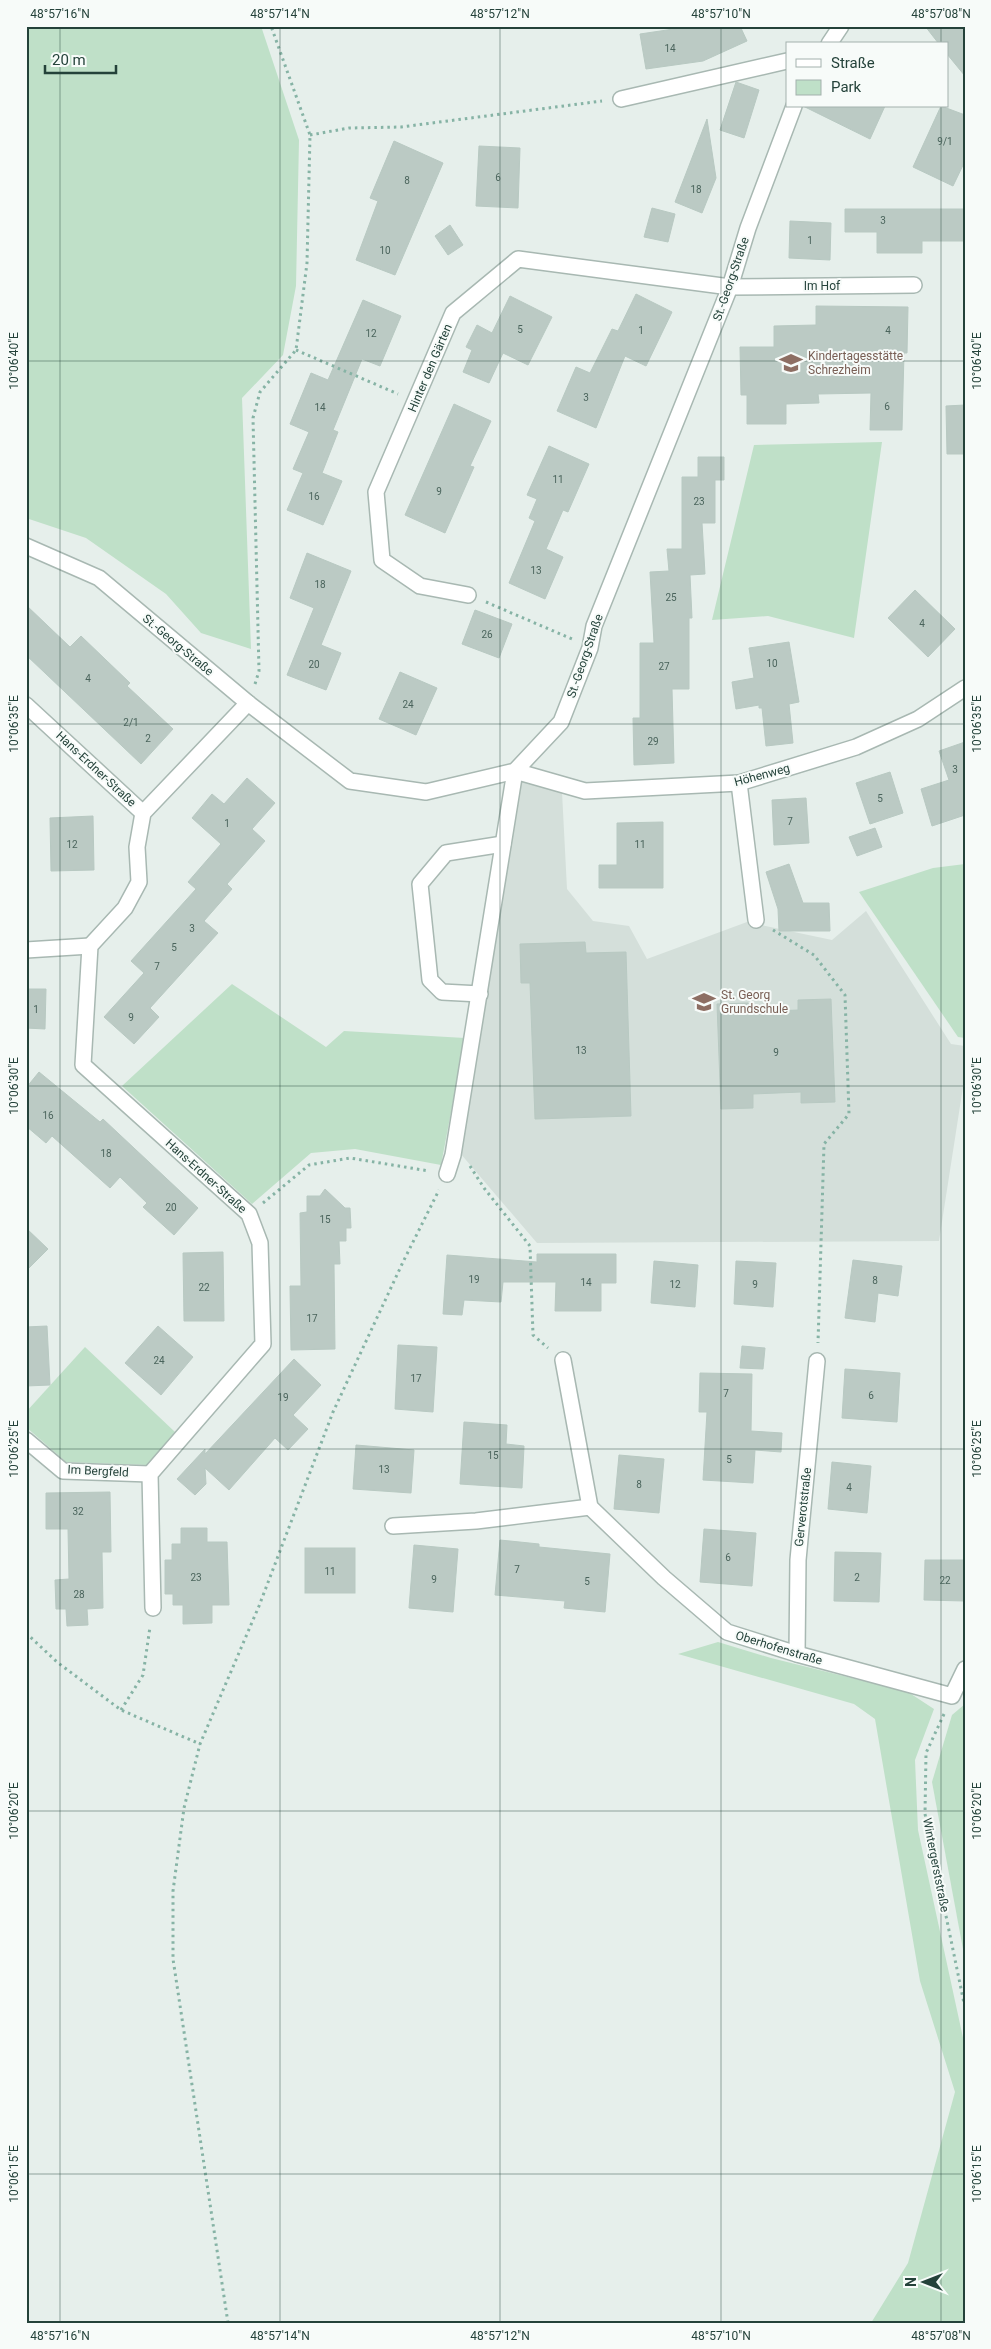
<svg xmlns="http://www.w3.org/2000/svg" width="991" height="2349" viewBox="0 0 991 2349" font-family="Roboto,sans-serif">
	<rect width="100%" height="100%" fill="#e6efeb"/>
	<!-- built -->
	<polygon fill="#d4dfda" points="520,781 562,792 567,889 593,921 629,926 647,959 747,922 832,940 866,911 951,1044 965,1046 965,1074 939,1241 537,1243 460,1153"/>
	<!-- green -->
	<g fill="#bfe0c8">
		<polygon points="26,26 261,26 299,140 296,286 283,355 242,398 251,649 201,633 166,594 86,538 26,518"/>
		<polygon points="882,442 854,638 768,616 712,620 754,445"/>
		<polygon points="965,864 965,1038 958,1037 859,892 933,868"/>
		<polygon points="232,984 326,1047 344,1031 465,1038 441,1165 355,1149 311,1153 252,1204 122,1086"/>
		<polygon points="85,1347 175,1432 147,1465 66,1462 26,1427 26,1412"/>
		<polygon points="718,1642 771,1658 908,1692 934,1709 915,1760 918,1830 965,2047 965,2323 871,2323 908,2263 955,2092 920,1981 875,1719 854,1704 678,1654"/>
		<polygon points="965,1704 965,1960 932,1782 952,1715"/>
	</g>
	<!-- building -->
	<g fill="#bbcac4" stroke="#b8c9c2">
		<polygon points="694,26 740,26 747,41 703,61 646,69 640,34"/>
		<polygon points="925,26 965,26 965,76 947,54 947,44 939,44"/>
		<polygon points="736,82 759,90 744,138 720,130"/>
		<polygon points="803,106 885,106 870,139"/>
		<polygon points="941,106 965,115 965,161 953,186 913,167"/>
		<polygon points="707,119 716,178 702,213 675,202"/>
		<polygon points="394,141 443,163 395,275 356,260 378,201 370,198"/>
		<polygon points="479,146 520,148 518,208 476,206"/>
		<polygon points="652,208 675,214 668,242 644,237"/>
		<polygon points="845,209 965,209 965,241 922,241 922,253 877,253 877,232 845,232"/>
		<polygon points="790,221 831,223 830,260 789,258"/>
		<polygon points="450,225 463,245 448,255 435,236"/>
		<polygon points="636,294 672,312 646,366 625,356 596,428 557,411 576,367 590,373 612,329 618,331"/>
		<polygon points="510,296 552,317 528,365 503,353 489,383 463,372 472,350 466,347 477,325 492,333"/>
		<polygon points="363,300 401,316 380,366 362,359 333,430 338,432 322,473 342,481 323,525 287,510 303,473 293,469 309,432 290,424 311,373 328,380"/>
		<polygon points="816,306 908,307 907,353 904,353 902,430 870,430 871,393 818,394 819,403 786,404 786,424 747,424 747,395 741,395 740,347 774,347 774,326 816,325"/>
		<polygon points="454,404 491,421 470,466 474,467 445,533 405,515"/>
		<polygon points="965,405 965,454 947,454 946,406"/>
		<polygon points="549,446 589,464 568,512 563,510 546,549 563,557 545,599 509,583 535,521 529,518 537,499 527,495"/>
		<polygon points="698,457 724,457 724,480 715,480 715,523 702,523 705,574 690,575 692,618 689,618 689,689 672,689 674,763 634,765 633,718 640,718 640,643 654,643 650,572 669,571 667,549 682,549 682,477 698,477"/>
		<polygon points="307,553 351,571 321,645 341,653 326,690 287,675 314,608 290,598"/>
		<polygon points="915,590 955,629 928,657 888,618"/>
		<polygon points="26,605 70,647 81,636 130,683 127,686 173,729 141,764 26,655"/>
		<polygon points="475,610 512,624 499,658 462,644"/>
		<polygon points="789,642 799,702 789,704 793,743 766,746 762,708 759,708 759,705 736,709 732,682 754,678 749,648"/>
		<polygon points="400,672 437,688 416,735 379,719"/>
		<polygon points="965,742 965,815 932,826 921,789 949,780 939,751"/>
		<polygon points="890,772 903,813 870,824 856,783"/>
		<polygon points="247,778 275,803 252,829 265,841 227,884 232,889 204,921 218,933 150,1008 159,1017 134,1044 104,1017 144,973 131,961 196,889 188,882 221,844 192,818 212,794 224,804"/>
		<polygon points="806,798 809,843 774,845 772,800"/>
		<polygon points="93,816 94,870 51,871 50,818"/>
		<polygon points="663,822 663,888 599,888 599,865 617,865 617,823"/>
		<polygon points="875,828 882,847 857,856 849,837"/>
		<polygon points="789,864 803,903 829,903 830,931 779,931 778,909 766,872"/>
		<polygon points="585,942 586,953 626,952 631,1116 535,1119 530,983 521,983 520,944"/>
		<polygon points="26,989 46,989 45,1029 26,1028"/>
		<polygon points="831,999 835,1102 801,1103 801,1092 753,1094 753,1108 721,1109 717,1004 748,1003 749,1012 798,1010 798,1000"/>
		<polygon points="39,1072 100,1122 103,1119 198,1208 174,1235 143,1207 147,1203 120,1177 110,1188 52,1136 46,1143 26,1126 26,1088"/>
		<polygon points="325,1189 345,1208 350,1208 351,1228 346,1228 346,1241 339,1241 340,1264 334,1264 335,1349 291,1350 290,1286 301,1286 300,1213 307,1212 307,1196 320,1196"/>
		<polygon points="26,1228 48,1249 26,1271"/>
		<polygon points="223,1252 224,1321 184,1321 183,1253"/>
		<polygon points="537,1254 616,1254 616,1283 601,1283 601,1311 555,1311 556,1282 503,1282 501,1302 464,1300 462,1315 443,1314 447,1255 537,1262"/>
		<polygon points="853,1260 902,1266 898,1296 878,1293 875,1322 845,1318"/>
		<polygon points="654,1261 698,1265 695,1307 651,1303"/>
		<polygon points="736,1261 776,1263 773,1307 734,1304"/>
		<polygon points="47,1326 50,1385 26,1386 26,1327"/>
		<polygon points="158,1326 193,1357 161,1395 125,1363"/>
		<polygon points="398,1345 437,1347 433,1412 395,1409"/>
		<polygon points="742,1346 765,1348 763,1369 740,1368"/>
		<polygon points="294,1359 321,1385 293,1415 308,1429 288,1450 275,1438 229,1490 205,1468 206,1484 195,1495 177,1479 205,1449 205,1454"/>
		<polygon points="845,1369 900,1373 897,1422 842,1418"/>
		<polygon points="700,1373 752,1374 751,1431 782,1433 781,1452 755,1450 753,1483 703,1480 707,1412 699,1412"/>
		<polygon points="464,1422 507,1425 506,1444 524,1446 522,1488 460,1484"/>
		<polygon points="356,1445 414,1450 411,1493 353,1489"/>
		<polygon points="619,1455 664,1459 659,1513 614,1509"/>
		<polygon points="832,1462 871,1466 867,1513 828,1509"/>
		<polygon points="110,1492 111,1552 102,1552 103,1608 87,1609 88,1625 67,1626 66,1609 56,1609 55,1580 69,1579 68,1529 46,1529 46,1493"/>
		<polygon points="181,1528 207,1528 207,1542 227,1542 229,1605 212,1605 212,1623 183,1624 183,1605 173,1605 173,1594 165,1594 165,1560 172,1560 172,1544 181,1544"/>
		<polygon points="704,1529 756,1533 752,1586 700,1582"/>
		<polygon points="500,1540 539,1544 539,1547 610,1554 605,1612 564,1608 565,1601 495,1595"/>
		<polygon points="414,1545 458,1549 453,1612 409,1608"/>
		<rect x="305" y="1548" width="50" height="45"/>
		<polygon points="835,1552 881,1553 879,1602 834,1601"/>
		<polygon points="925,1560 965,1560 965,1601 924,1600"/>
	</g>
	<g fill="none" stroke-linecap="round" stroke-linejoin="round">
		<defs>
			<g id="minor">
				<polyline points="829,44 841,26"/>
				<polyline points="621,99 787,61"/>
				<polyline points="26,546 99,578 248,703 350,781 426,792 515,771 561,722 590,648 594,626 730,287 748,228 794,106"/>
				<polyline points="468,595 420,586 382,560 376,492 453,313 518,259 730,287 914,285"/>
				<polyline points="26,705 143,813"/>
				<polyline points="739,783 756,920"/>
				<polyline points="26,950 90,946"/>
				<polyline points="480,994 442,992 430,980 420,884 446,853 503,844"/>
				<polyline points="447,1174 453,1155 515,771 585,791 739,783 856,747 918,719 965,688"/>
				<polyline points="563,1360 590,1507 664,1578 727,1632 797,1654 952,1696 965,1669"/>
				<polyline points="26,1440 63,1471 150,1474"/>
				<polyline points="393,1526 476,1521 590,1507"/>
				<polyline points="153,1608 150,1474 263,1344 260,1243 249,1214 83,1065 90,946 125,908 139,882 137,847 143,813 248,703"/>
				<polyline points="797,1654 798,1560 817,1361"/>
			</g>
		</defs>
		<!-- minor casing -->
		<use href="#minor" stroke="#a8b8b2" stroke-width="18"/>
		<!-- path -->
		<g stroke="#86b3a5" stroke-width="3" stroke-dasharray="2.5 4" stroke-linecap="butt">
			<polyline points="310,135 349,128 401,127 602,101"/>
			<polyline points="296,350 398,394"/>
			<polyline points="486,602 572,639"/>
			<polyline points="255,684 259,671 253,418 260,392 296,350 307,263 310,135 271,26"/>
			<polyline points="773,930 814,955 845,995 849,1114 824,1144 818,1343"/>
			<polyline points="470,1166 484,1188 530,1246 533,1335 548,1348"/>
			<polyline points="263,1203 309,1165 350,1158 429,1171"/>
			<polyline points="26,1633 57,1662 121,1710 200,1744"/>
			<polyline points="121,1710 143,1675 150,1627"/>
			<polyline points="944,1714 926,1753 925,1814 965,2008"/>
			<polyline points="228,2323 173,1959 173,1891 184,1808 200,1744 259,1606 333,1412 403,1262 439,1190"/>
		</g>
		<!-- minor -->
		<use href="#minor" stroke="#fff" stroke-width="15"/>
	</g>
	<!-- ticks -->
	<path fill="none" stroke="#24423a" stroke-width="1" stroke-opacity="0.45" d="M60,26V2323M280,26V2323M500,26V2323M721,26V2323M941,26V44M941,106V2323M26,361H965M26,724H965M26,1086H965M26,1449H965M26,1811H965M26,2174H965"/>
	<!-- icons -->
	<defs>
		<symbol id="school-bare" viewBox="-9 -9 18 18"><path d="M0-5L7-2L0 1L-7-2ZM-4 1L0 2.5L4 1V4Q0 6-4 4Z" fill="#8d6e63" stroke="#f7fbf9" stroke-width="2.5" paint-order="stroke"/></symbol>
	</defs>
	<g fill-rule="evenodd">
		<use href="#school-bare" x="775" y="347" width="32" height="32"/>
		<use href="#school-bare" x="688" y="986" width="32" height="32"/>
	</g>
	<g text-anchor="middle" stroke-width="4" stroke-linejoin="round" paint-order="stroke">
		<!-- number labels -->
		<g font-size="10" fill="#4a645c">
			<text x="670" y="52">14</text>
			<text x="945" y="145">9/1</text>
			<text x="498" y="181">6</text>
			<text x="407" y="184">8</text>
			<text x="696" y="193">18</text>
			<text x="883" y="224">3</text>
			<text x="810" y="244">1</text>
			<text x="385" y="254">10</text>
			<text x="520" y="333">5</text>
			<text x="641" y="334">1</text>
			<text x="888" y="334">4</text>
			<text x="371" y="337">12</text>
			<text x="586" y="401">3</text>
			<text x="887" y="410">6</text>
			<text x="320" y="411">14</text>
			<text x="558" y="483">11</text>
			<text x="439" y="495">9</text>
			<text x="314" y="500">16</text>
			<text x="699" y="505">23</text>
			<text x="536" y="574">13</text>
			<text x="320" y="588">18</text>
			<text x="671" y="601">25</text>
			<text x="922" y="627">4</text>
			<text x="487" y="638">26</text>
			<text x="772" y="667">10</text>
			<text x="314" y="668">20</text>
			<text x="664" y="670">27</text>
			<text x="88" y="682">4</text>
			<text x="408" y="708">24</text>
			<text x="131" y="726">2/1</text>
			<text x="148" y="742">2</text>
			<text x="653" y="745">29</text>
			<text x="955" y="773">3</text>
			<text x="880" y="802">5</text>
			<text x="790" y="825">7</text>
			<text x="227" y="827">1</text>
			<text x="72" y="848">12</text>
			<text x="640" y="848">11</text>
			<text x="192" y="932">3</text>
			<text x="174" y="951">5</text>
			<text x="157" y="970">7</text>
			<text x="36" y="1013">1</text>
			<text x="131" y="1021">9</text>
			<text x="581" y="1054">13</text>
			<text x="776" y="1056">9</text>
			<text x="48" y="1119">16</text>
			<text x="106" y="1157">18</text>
			<text x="171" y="1211">20</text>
			<text x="325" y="1223">15</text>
			<text x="474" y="1283">19</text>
			<text x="875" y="1284">8</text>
			<text x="586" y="1286">14</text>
			<text x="675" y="1288">12</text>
			<text x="755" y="1288">9</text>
			<text x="204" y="1291">22</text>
			<text x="312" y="1322">17</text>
			<text x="159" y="1364">24</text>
			<text x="416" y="1382">17</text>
			<text x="726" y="1397">7</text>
			<text x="871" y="1399">6</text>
			<text x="283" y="1401">19</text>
			<text x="493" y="1459">15</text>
			<text x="729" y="1463">5</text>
			<text x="384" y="1473">13</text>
			<text x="639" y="1488">8</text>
			<text x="849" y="1491">4</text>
			<text x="78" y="1515">32</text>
			<text x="728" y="1561">6</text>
			<text x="517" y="1573">7</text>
			<text x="330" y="1575">11</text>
			<text x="196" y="1581">23</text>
			<text x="857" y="1581">2</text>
			<text x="434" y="1583">9</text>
			<text x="945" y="1584">22</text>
			<text x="587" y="1585">5</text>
			<text x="79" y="1598">28</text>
		</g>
		<!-- street labels -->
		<g font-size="12" fill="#24423a" stroke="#f7fbf9">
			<text transform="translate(731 279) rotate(-71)" y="4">St.-Georg-Straße</text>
			<text x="822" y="290">Im Hof</text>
			<text transform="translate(430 368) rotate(-67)" y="4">Hinter den Gärten</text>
			<text transform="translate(178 645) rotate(40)" y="4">St.-Georg-Straße</text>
			<text transform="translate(585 656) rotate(-71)" y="4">St.-Georg-Straße</text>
			<text transform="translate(96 769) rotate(43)" y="4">Hans-Erdner-Straße</text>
			<text transform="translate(762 775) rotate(-15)" y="4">Höhenweg</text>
			<text transform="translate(206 1176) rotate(42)" y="4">Hans-Erdner-Straße</text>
			<text transform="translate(98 1471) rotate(3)" y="4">Im Bergfeld</text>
			<text transform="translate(803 1507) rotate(-84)" y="4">Gerverotstraße</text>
			<text transform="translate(779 1648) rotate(17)" y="4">Oberhofenstraße</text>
			<text transform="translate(936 1865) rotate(79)" y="4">Wintergerststraße</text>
		</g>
		<!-- education labels -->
		<g font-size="12" fill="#785e54" stroke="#f7fbf9" text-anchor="start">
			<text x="808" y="360">Kindertagesstätte<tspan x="808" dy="14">Schrezheim</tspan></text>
			<text x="721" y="999">St. Georg<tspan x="721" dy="14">Grundschule</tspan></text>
		</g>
	</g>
	<!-- border -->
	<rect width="991" height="2349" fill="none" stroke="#f7fbf9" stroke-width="55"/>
	<!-- legend -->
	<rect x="786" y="42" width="162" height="65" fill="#f7fbf9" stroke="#a3b1ad"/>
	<rect x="796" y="59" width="25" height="8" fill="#ffffff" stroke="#a3b1ad"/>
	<text x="831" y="68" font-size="15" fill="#24423a">Straße</text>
	<rect x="796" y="80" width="25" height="15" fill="#bfe0c8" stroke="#a3b1ad"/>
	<text x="831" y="92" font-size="15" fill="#24423a">Park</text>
	<!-- north arrow -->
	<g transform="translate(924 2282) rotate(270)" stroke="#f7fbf9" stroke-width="4" paint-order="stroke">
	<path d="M0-4L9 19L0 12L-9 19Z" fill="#24423a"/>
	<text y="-8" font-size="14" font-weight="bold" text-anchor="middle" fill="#24423a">N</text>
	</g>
	<!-- scale -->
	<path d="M45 65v8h71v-8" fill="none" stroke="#24423a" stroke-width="2.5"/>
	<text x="52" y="65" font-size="15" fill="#24423a" stroke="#f7fbf9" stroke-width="4" paint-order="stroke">20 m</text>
	<rect x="28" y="28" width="936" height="2294" fill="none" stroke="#24423a" stroke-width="2"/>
	<g font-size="12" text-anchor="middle" fill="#24423a">
		<text x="60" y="18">48°57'16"N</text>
		<text x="280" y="18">48°57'14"N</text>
		<text x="500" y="18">48°57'12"N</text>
		<text x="721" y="18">48°57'10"N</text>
		<text x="941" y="18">48°57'08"N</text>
		<text transform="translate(977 361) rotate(-90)" y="4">10°06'40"E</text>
		<text transform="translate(14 361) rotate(-90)" y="4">10°06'40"E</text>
		<text transform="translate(977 724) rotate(-90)" y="4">10°06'35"E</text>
		<text transform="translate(14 724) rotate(-90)" y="4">10°06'35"E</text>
		<text transform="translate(977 1086) rotate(-90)" y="4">10°06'30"E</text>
		<text transform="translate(14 1086) rotate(-90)" y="4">10°06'30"E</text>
		<text transform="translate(14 1449) rotate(-90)" y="4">10°06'25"E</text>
		<text transform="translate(977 1449) rotate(-90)" y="4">10°06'25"E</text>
		<text transform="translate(14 1811) rotate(-90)" y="4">10°06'20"E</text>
		<text transform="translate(977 1811) rotate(-90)" y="4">10°06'20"E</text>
		<text transform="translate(14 2174) rotate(-90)" y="4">10°06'15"E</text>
		<text transform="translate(977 2174) rotate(-90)" y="4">10°06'15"E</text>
		<text x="60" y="2340">48°57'16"N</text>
		<text x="280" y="2340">48°57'14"N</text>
		<text x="500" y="2340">48°57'12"N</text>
		<text x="721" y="2340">48°57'10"N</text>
		<text x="941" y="2340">48°57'08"N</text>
	</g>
</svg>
